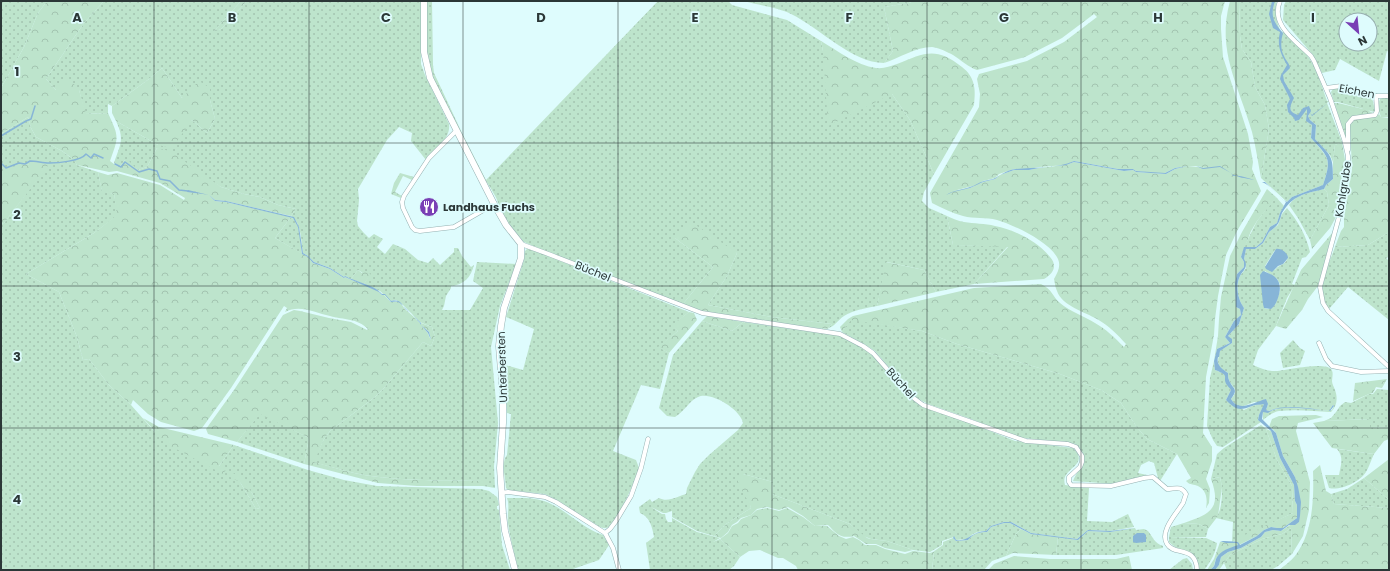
<svg xmlns="http://www.w3.org/2000/svg" width="1390" height="571" viewBox="0 0 1390 571" font-family="Poppins,sans-serif">
	<defs>
		<pattern id="grass-dots" width="8" height="8" patternUnits="userSpaceOnUse"><rect width="8" height="8" fill="#bde4cc"/><path d="M2 2h.1M6 6h.1" fill="none" stroke="#a3c4b0" stroke-width="1.8" stroke-linecap="round"/></pattern>
		<pattern id="forest-crowns" width="20" height="18" patternUnits="userSpaceOnUse"><rect width="20" height="18" fill="#bde4cc"/><path d="M2 6a3 3 0 1 1 6 0M12 15a3 3 0 1 1 6 0" fill="none" stroke="#a3c4b0"/></pattern>
	</defs>
	<rect width="100%" height="100%" fill="#defcfd"/>
	<!-- grass -->
	<g fill="url(#grass-dots)" fill-rule="evenodd">
		<polygon points="1,1 47,1 38,13 24,47 1,88"/>
		<path d="M104,1H241L214,31L221,29L247,1H421V64L425,75L449,124C451,139 435,149 426,160L411,141L412,133L399,127L387,140L358,189L359,200L357,221L358,226L363,232L369,238L374,234L383,239L377,247L385,254L393,244L405,249L418,260L428,263L433,258L440,265L454,252V248H458L462,256L471,267L474,265C471,277 464,285 451,286V288L446,296L444,306L442,310H470L483,288L473,281L477,262L516,264L500,306L491,347L498,423L494,466L495,488L483,486V481C448,480 413,481 379,477C357,475 335,468 313,462L324,439L330,431L375,397L384,388L423,342L431,346L435,337L432,327C428,325 423,324 420,322C411,314 406,306 396,300L391,301L380,291L364,284L370,274L363,273L358,270L351,279L345,276L344,277L330,268L314,262L308,256L303,253C301,242 302,223 291,216L296,209L278,205L260,197L244,194L221,187L157,148L147,167L138,170L125,160L120,166L118,167L114,163C120,145 125,140 116,121L158,145L192,120L207,133L215,119L210,100V88L182,98L162,68L149,79L112,106L108,104V113L85,114L79,90H56L46,79L84,23Z"/>
		<path d="M426,1H432L433,65L434,73L463,135L486,180L658,1H728L732,5L787,20L821,41L823,51L892,94L910,120L934,174L924,192L922,201L929,208L947,216L953,245L1008,246L974,284L936,292L924,270L887,262L877,306C867,308 853,310 844,316C837,321 835,326 827,329L832,324L772,317L708,305L727,276L737,253L675,238L713,267L683,304L538,248L524,242L509,224L499,206C498,199 490,187 486,181H485L431,76L427,59Z"/>
		<path d="M744,1H914L909,3L884,7L893,51L884,63C852,63 820,28 791,14C779,8 758,5 744,1Z"/>
		<path d="M1239,1H1277C1274,14 1277,21 1281,34L1282,35L1283,31C1291,40 1302,48 1309,58C1318,71 1322,87 1327,101H1329L1327,103L1342,142L1335,145L1333,162L1330,155L1315,139L1316,125L1310,120L1308,116L1310,113L1308,111L1307,121L1312,125L1311,138C1329,159 1332,158 1323,185L1292,197L1287,202L1261,178L1269,129L1265,105L1255,87L1251,62L1242,49L1240,36Z"/>
		<path d="M1286,1H1389V52L1387,51L1379,81L1340,59L1335,70L1322,73L1313,55L1283,20L1284,5ZM1346,20H1370V44H1346Z"/>
		<polygon points="1333,89 1341,89 1353,94 1370,97 1373,101 1375,111 1374,112 1338,102 1334,102 1331,92"/>
		<path d="M1383,98H1389V117H1381C1379,112 1377,105 1380,99Z"/>
		<path d="M28,117L31,128L36,137L62,151L74,160L77,165L98,172L102,191L114,194L118,215L94,233L26,274L59,292L77,337L83,360L89,359L109,385L131,405L154,431L219,466L234,445L308,470L344,480L377,486L481,489L489,491L497,497L499,505L497,506V509L499,510L502,545L510,570H1V224L4,223L49,163L26,165L1,174V134ZM240,482L252,493L260,508L256,509Z"/>
		<path d="M1324,189L1327,192L1329,205L1310,240L1298,218L1289,205C1296,194 1312,192 1324,189Z"/>
		<polygon points="1276,197 1284,206 1280,213 1277,223 1270,227 1262,242 1256,247 1244,247 1257,221"/>
		<path d="M1287,208C1298,221 1306,235 1310,252L1306,257L1302,258L1292,284L1295,285L1287,298L1276,326L1258,350L1253,365C1260,368 1266,371 1274,371C1284,371 1324,361 1331,369C1334,373 1332,377 1332,381C1332,384 1334,387 1335,390C1338,398 1337,406 1331,412C1314,411 1296,409 1279,411C1273,412 1268,416 1263,420V412C1270,412 1275,409 1281,408C1294,408 1307,408 1319,410C1324,410 1327,412 1332,410L1334,406L1333,405L1329,411C1315,409 1282,404 1269,411L1266,410L1268,404C1264,403 1259,402 1254,402C1244,405 1239,412 1231,399C1240,389 1233,389 1229,380C1228,378 1228,376 1228,373C1216,366 1217,363 1220,351L1232,343L1228,336L1239,324L1244,308C1238,300 1235,286 1240,276C1241,274 1244,271 1246,268L1244,259L1246,249H1255L1263,243L1269,232L1278,225L1282,214ZM1275,250L1288,258C1284,266 1279,264 1275,270L1265,266ZM1265,271L1277,279L1280,284V291L1275,305L1268,309L1264,308Z"/>
		<path d="M291,217C301,223 300,242 302,254L275,238Z"/>
		<path d="M1389,232V257L1386,258L1389,261V320L1348,287L1329,309C1315,289 1328,267 1335,247L1368,245Z"/>
		<path d="M528,248L689,312L673,325L678,331L659,347L669,353L660,389L641,385L613,451L636,460L639,468C631,491 624,505 611,526C607,528 604,529 600,527L555,499L545,494L508,490L506,488C506,478 500,464 507,455L511,414L507,413L505,365L523,370L534,329L506,317L524,260L525,251Z"/>
		<path d="M851,319L922,331L957,344L1060,374L1101,390L1121,403L1136,426L1147,439L1177,454L1160,481L1158,478L1154,463L1149,461L1141,465L1138,473L1147,475L1116,484L1073,481C1079,466 1094,460 1075,444L1016,437L971,419L928,404L915,397L875,351L864,344L842,332Z"/>
		<path d="M702,321L732,331L743,322L837,335L862,347L872,355L913,400L1015,441L1073,448C1087,462 1072,466 1066,475C1064,478 1064,481 1065,485L1089,488L1087,521L1112,522L1128,514L1134,527L1110,531L1088,530L1077,539L1031,533L1011,522H1004L991,526L986,531C978,531 973,533 967,539L956,540L954,537L942,541V545L930,552L913,550L887,541L871,539L863,536L850,524L772,494L773,482L743,474L751,508L726,524L714,536L697,531L672,517V511L666,513H663L651,507L662,514H665L666,519L668,522H672V518L697,532L720,538L713,542L720,539L740,557L734,566L729,570H650L646,543L654,537C652,527 650,517 640,513L639,507L650,499L652,502L659,498C668,503 678,496 686,494L687,488L695,472L700,464L709,455L738,430L743,423C741,410 711,391 698,397C689,401 684,412 675,417L667,416L659,408L673,355Z"/>
		<polygon points="1293,340 1300,348 1305,351 1300,365 1283,368 1280,353"/>
		<polygon points="1214,361 1215,370 1223,373 1226,376 1226,381 1231,390 1226,400 1244,410 1252,406 1265,403 1259,415 1258,420 1261,422 1223,447 1217,446 1213,440 1207,426 1210,378"/>
		<polygon points="1377,389 1389,390 1389,427 1370,428 1369,419 1324,421 1331,418 1336,412 1340,406 1345,402 1351,403 1369,394 1373,394"/>
		<polygon points="260,413 309,438 304,464 237,442"/>
		<path d="M1261,425L1266,429L1277,460L1292,486L1293,513L1232,542L1233,522L1216,518C1223,509 1223,488 1220,477L1211,479L1217,454L1224,448Z"/>
		<path d="M1337,449L1374,454C1371,460 1369,467 1366,472C1360,482 1340,491 1329,488L1325,475H1339C1341,465 1344,457 1337,449Z"/>
		<polygon points="1364,478 1389,500 1389,508 1334,504 1331,494 1347,489"/>
		<path d="M507,498C519,498 532,497 544,501C565,508 581,528 603,535L609,545L599,560L570,570H518C515,554 510,539 508,523C507,514 510,506 507,498Z"/>
		<path d="M1004,523H1010L1021,529L1016,534L1006,556L992,561L984,570H932L934,553L933,552L943,545V542L953,538L956,541L968,540C973,534 978,532 987,532L991,527Z"/>
		<polygon points="1184,523 1199,524 1208,529 1206,537 1169,537 1171,527"/>
		<path d="M1135,528L1136,530L1144,529L1148,531C1153,537 1154,543 1163,546V548L1116,555H1056L1058,537L1078,540L1088,531L1110,532Z"/>
		<polygon points="1291,528 1292,554 1278,566 1271,570 1227,570 1224,563 1230,555 1262,539 1282,534"/>
		<path d="M1169,537L1206,538L1217,543C1216,552 1211,561 1205,569L1204,570H1198C1195,549 1181,554 1169,542Z"/>
		<polygon points="1187,558 1192,564 1193,570 1169,570 1183,559"/>
	</g>
	<!-- forest -->
	<g fill="url(#forest-crowns)" fill-rule="evenodd">
		<path d="M47,1H104L84,23L46,79L56,90L66,80L75,85L79,90L86,114L108,113C119,137 119,136 110,161L118,167L120,166L125,160L129,161L138,170L147,167L157,148L170,151L221,187L244,194L260,197L278,205L296,209L291,216L226,201L215,200L209,195L215,201L226,202L291,217L275,238L308,257L313,263L330,269L344,278L345,277C356,283 374,285 382,295H384L391,302C402,300 400,304 406,310C411,314 416,319 420,323C422,327 425,329 427,332C429,335 429,337 431,340L429,332L421,325V323L432,327L435,337L431,346L423,342L384,388L375,397L330,431L324,439L314,462C335,468 357,475 379,477C414,481 448,480 483,481V486H417L378,483L312,466L304,464L309,438L260,414L237,442L208,434L206,429L234,390L283,315L294,310L300,311L329,318L351,322L367,330L368,329C357,318 344,320 330,316C315,313 300,304 285,312L287,308L284,306L231,388L202,428L194,431L161,422L148,414L133,400L131,405L109,385L89,359L83,360L77,337L59,292L26,274L94,233L117,215L114,194L102,192L98,172L108,175L117,173L160,185L184,200L185,198L160,183L117,171L109,172L77,165L73,159L62,151L36,137L31,128L28,117L1,134V88L24,47L38,13Z"/>
		<polygon points="241,1 247,1 221,29 213,32"/>
		<path d="M914,1H1225L1221,16V29L1223,57L1248,134L1253,162L1252,169L1261,191L1237,231L1226,255L1218,296L1215,319L1214,335L1206,377L1203,433L1212,447V461L1206,479L1210,489L1209,503L1206,508C1208,498 1206,488 1195,485C1191,484 1190,485 1186,481L1191,478L1177,454L1147,439L1136,426L1121,403L1101,390L1060,374L957,344L922,331L851,320L842,332L840,327L848,319L853,316L974,288L1041,284C1053,290 1052,296 1060,303C1071,312 1084,316 1095,323C1106,329 1115,338 1124,347L1126,344C1118,335 1109,326 1097,319C1085,312 1062,306 1057,291C1055,287 1055,283 1054,279C1058,272 1061,266 1058,259C1050,242 1014,225 997,220C986,217 974,219 963,216C952,213 942,208 932,203L930,193L979,107L980,94L977,79L979,74L1027,61L1064,42L1097,17L1094,14L1062,38L1025,57L977,70C968,67 961,60 953,55C947,52 940,48 932,47C916,47 899,58 884,63L893,51L884,7L909,3ZM1074,161L1118,169H1133L1136,171L1154,173H1165L1175,168L1188,166H1196L1207,168L1188,166L1175,169L1166,174L1136,172L1133,170L1124,171L1074,162L1066,165L1039,168L1029,170H1014L1000,175L995,179L983,182L970,188L953,191L977,185L983,181L995,178L999,174L1014,169H1029L1039,167L1066,165Z"/>
		<path d="M1230,1H1239L1240,36L1242,49L1251,62L1255,87L1265,105L1269,129L1261,178C1258,163 1256,147 1252,132C1239,86 1216,51 1230,1Z"/>
		<path d="M821,41C838,51 856,65 876,68C884,69 890,66 897,64C924,53 936,46 962,67C975,77 976,89 974,105L934,174L910,120L892,94L828,126L823,51Z"/>
		<polygon points="162,68 182,98 199,81 210,88 210,100 215,119 207,133 192,120 172,148 158,145 116,121 112,113 112,106 149,79"/>
		<path d="M1334,103H1338L1363,109L1367,107L1369,111L1373,113L1370,115C1358,115 1354,114 1346,123V138Z"/>
		<polygon points="1379,114 1381,117 1389,118 1389,232 1368,245 1335,247 1341,231 1344,227 1344,218 1348,191 1352,169 1350,125 1355,119 1375,117"/>
		<polygon points="1342,142 1345,160 1336,217 1330,228 1312,249 1310,240 1329,205 1327,192 1324,189 1326,185 1333,179 1333,162 1335,145"/>
		<polygon points="42,158 50,163 4,223 1,224 1,174 5,171 8,171 10,168 21,164 28,165 31,162"/>
		<polygon points="400,173 414,177 412,180 403,176 395,192 402,196 401,198 391,194 394,183"/>
		<polygon points="1267,189 1276,197 1275,199 1257,221 1251,231 1241,257 1244,262 1244,267 1237,274 1235,283 1236,307 1240,309 1241,315 1234,321 1225,337 1230,343 1217,349 1214,361 1218,336 1219,319 1221,297 1230,256 1242,232"/>
		<path d="M947,216C952,218 958,221 964,222C974,224 985,223 995,226C1015,230 1037,241 1050,257C1058,266 1053,274 1044,279L974,284L1008,247L953,245Z"/>
		<polygon points="691,222 737,253 727,276 708,305 772,317 832,324 827,329 788,325 703,311 683,304 713,267 675,238"/>
		<polygon points="1333,232 1318,286 1308,299 1302,310 1286,329 1276,326 1301,270"/>
		<polygon points="886,262 924,270 936,292 877,306"/>
		<polygon points="358,270 362,273 364,271 371,274 364,284 351,279"/>
		<polygon points="689,312 694,313 697,320 669,353 658,347 678,331 672,325"/>
		<polygon points="707,316 743,322 732,331 702,321"/>
		<polygon points="1387,379 1382,388 1376,387 1373,393 1369,394 1353,401 1355,383"/>
		<polygon points="1316,415 1323,417 1298,423 1296,431 1310,482 1309,510 1303,536 1292,554 1291,528 1282,534 1262,539 1230,555 1219,570 1215,570 1219,565 1221,557 1228,552 1241,548 1261,537 1265,532 1273,530 1281,531 1290,525 1299,522 1295,477 1283,456 1276,433 1272,428 1269,427 1272,419 1279,416"/>
		<polygon points="143,418 159,427 234,445 219,466 226,470 223,474 165,443"/>
		<polygon points="1370,419 1370,428 1389,427 1389,439 1384,441 1374,454 1332,448 1313,423 1324,421"/>
		<polygon points="1266,429 1271,431 1280,458 1294,485 1295,501 1297,505 1297,518 1283,528 1277,528 1271,527 1264,530 1257,536 1239,545 1238,542 1234,542 1236,539 1293,513 1292,486 1277,460"/>
		<polygon points="1389,459 1389,500 1364,478"/>
		<path d="M1320,465L1326,491L1331,494L1334,504L1389,508V570H1279C1284,566 1291,561 1295,556C1313,533 1314,498 1313,471Z"/>
		<polygon points="231,472 242,478 252,493 260,508 256,509 240,482 228,476"/>
		<path d="M743,474L773,482L772,494L850,524L867,538L871,539L887,541L913,550L905,552L885,548L876,544H866L854,536C840,539 837,534 828,525L815,526L803,516L788,507L779,510L767,507L760,484L767,507L757,509L751,515L741,518L737,522L732,525L728,532L721,538L714,536L726,524L751,508L750,505L737,481Z"/>
		<path d="M1220,477L1222,487L1218,516L1208,529L1199,524L1184,523C1210,514 1222,509 1211,479Z"/>
		<polygon points="767,508 779,511 787,508 803,517 815,526 827,526 839,536 846,539 853,537 859,540 865,545 876,545 885,549 905,554 913,551 930,553 933,552 934,552 932,570 798,570 796,566 783,558 778,558 760,550 749,551 740,557 720,539 728,533 732,526 738,523 741,519 751,515 757,510"/>
		<polygon points="1021,529 1031,534 1058,537 1056,555 1013,553 1006,556 1016,534"/>
		<path d="M1220,542C1225,542 1232,542 1237,543L1239,545C1231,548 1221,551 1216,559C1213,565 1217,564 1210,570H1207L1214,559Z"/>
		<polygon points="1014,556 1050,559 1116,559 1129,556 1132,570 988,570 994,564"/>
	</g>
	<!-- water -->
	<g fill="#87b5d7">
		<path d="M1272,1H1275C1270,15 1273,22 1283,33C1281,40 1280,49 1284,56C1286,61 1289,62 1290,68L1283,75L1284,81L1294,98C1290,106 1287,112 1298,115L1303,108L1309,106L1311,111L1310,113L1312,115L1328,103L1312,116L1310,113L1308,116L1310,120L1316,125L1315,139C1331,156 1333,155 1333,179L1326,185L1324,189C1304,194 1293,195 1282,213C1281,215 1281,217 1280,219C1278,226 1274,228 1269,232L1263,243L1255,249H1246L1244,259C1249,267 1243,270 1240,276C1235,286 1238,300 1244,308L1239,324L1228,336L1232,339V343L1220,351L1219,357H1218C1216,365 1222,369 1228,373C1228,376 1228,378 1229,380C1233,390 1239,388 1231,399C1239,413 1254,402 1266,399L1268,404L1266,410L1269,411C1284,403 1313,409 1329,411L1333,405L1334,406L1330,411C1316,410 1278,403 1268,413L1263,412L1262,419L1276,433L1283,456L1295,477L1298,487L1301,502L1300,516L1299,522L1295,525H1289L1281,531L1273,530L1265,532L1261,537L1241,548L1228,552L1221,557L1219,565L1215,570H1210C1216,565 1214,565 1216,559C1220,550 1230,548 1238,545L1237,543H1226L1220,541C1226,541 1232,541 1238,542L1240,545L1257,536L1264,530L1271,527L1277,528H1283L1297,518V505L1295,501L1294,485L1280,458L1271,431L1258,420L1259,415L1264,404C1260,405 1256,404 1252,406C1239,411 1236,410 1226,400L1231,390C1230,388 1228,387 1227,385C1221,377 1232,376 1215,370L1214,361L1217,349L1230,343L1225,337L1234,321L1241,315L1240,309L1236,307L1235,283L1237,274L1244,267V262L1241,257L1244,247H1256L1262,242L1270,227L1277,223L1280,213L1286,202C1278,197 1271,185 1262,182H1265L1283,200L1287,202L1292,197L1323,185C1332,158 1329,158 1311,138L1312,125L1306,121L1307,113V109L1299,120L1295,121L1294,118L1288,112L1287,105L1290,99L1280,79L1281,75L1287,65C1280,53 1277,45 1280,32L1273,28L1269,14Z"/>
		<path d="M1074,161L1118,169H1133L1136,171L1165,173L1175,168L1188,166H1196L1203,168L1220,166L1231,173L1233,175C1237,175 1253,179 1257,181C1250,178 1243,179 1237,176H1233L1231,173L1220,167L1203,169L1196,166H1188L1175,169L1166,174L1136,172L1133,170L1124,171L1074,162L1066,165L1039,168L1029,170H1014L1000,175L995,179L983,182L970,188L953,192L946,195C954,190 962,190 970,187C975,186 979,182 984,181C987,180 990,180 993,179C1000,176 1006,170 1016,169C1034,167 1057,169 1074,161Z"/>
		<path d="M188,190L209,195L215,200L226,201L294,217L299,227L303,253L308,256L314,262L330,268L344,277L345,276C356,282 375,285 382,294H385L391,301C402,299 400,304 407,310C412,314 416,318 421,323V325L429,332L431,340L428,333L421,325L420,323C417,319 400,302 398,302C395,301 393,302 391,302L385,295H382L379,292L345,277L344,278L330,269L313,263L308,257L302,254L298,227L293,218L226,202L215,201L209,195L203,194L187,192Z"/>
		<path d="M1276,249C1281,248 1288,253 1288,258L1283,264L1278,266L1272,272L1266,269L1265,267Z"/>
		<path d="M1263,271C1278,276 1283,283 1278,298C1276,303 1275,306 1271,309L1264,308L1263,304L1260,275Z"/>
		<path d="M1004,522H1011L1031,533L1077,539L1088,530L1110,531L1135,528L1110,532L1088,531L1078,540L1031,534L1010,523H1004L991,527L987,532C978,532 973,534 968,540L956,541L953,538L954,536L956,540C969,542 972,531 986,531L991,526Z"/>
		<polygon points="1137,533 1144,533 1146,535 1146,542 1136,543 1133,542 1133,536"/>
	</g>
	<g fill="none" stroke-linecap="round" stroke-linejoin="round">
		<!-- stream -->
		<g stroke="#87b5d7" stroke-width="1.5">
			<polyline points="1,136 26,121 31,119 35,106"/>
			<path d="M1,163L6,168L19,163L25,164L30,161C36,161 43,163 49,163C58,163 81,161 86,154L91,158L94,154L103,158"/>
			<polyline points="115,164 121,167 125,162 139,172 149,169 157,171 160,179 170,181 179,190 188,191"/>
		</g>
		<defs>
			<g id="street">
				<path d="M1280,1C1270,25 1296,41 1311,56L1314,61L1330,98L1344,139L1348,156V169L1340,213L1320,287L1323,303L1328,311L1389,367"/>
				<polyline points="1326,88 1341,86 1354,92 1376,96 1389,96"/>
				<polyline points="456,131 429,158 404,196 402,202 403,208 412,227 415,230 420,231 454,227 494,204"/>
				<polyline points="1348,150 1348,124 1353,118 1375,115 1377,111 1376,96"/>
				<path d="M521,244L551,255L702,313L840,334L863,346L873,353L911,396L923,405L1026,441L1068,444L1076,447L1082,456V462L1080,467L1069,477V482L1071,485L1111,486L1144,478L1153,477L1167,489C1175,489 1181,485 1186,494C1185,497 1184,500 1183,503C1177,513 1159,531 1167,544C1174,556 1196,545 1197,570"/>
				<polyline points="1319,343 1326,359 1332,366 1361,372 1389,371"/>
				<polyline points="501,493 508,492 545,497 556,502 605,533 613,548 619,570"/>
				<polyline points="605,533 610,529 616,521 631,496 641,468 648,439"/>
			</g>
			<polyline id="secondary" points="424,1 424,52 430,78 494,204 506,225 521,244 521,258 504,308 501,326 499,346 503,394 503,423 500,468 503,514 505,531 515,570"/>
		</defs>
		<!-- street casing -->
		<use href="#street" stroke="#94b1b2" stroke-width="5"/>
		<!-- secondary casing -->
		<use href="#secondary" stroke="#94b1b2" stroke-width="7"/>
		<!-- street -->
		<use href="#street" stroke="#fff" stroke-width="4"/>
		<!-- secondary -->
		<use href="#secondary" stroke="#fff" stroke-width="6"/>
	</g>
	<!-- grid -->
	<path fill="none" stroke="#2b3737" stroke-width="1" stroke-opacity="0.55" d="M154,1V570M309,1V570M463,1V570M618,1V570M772,1V570M927,1V570M1081,1V570M1236,1V570M1,143H1389M1,286H1389M1,428H1389"/>
	<!-- icons -->
	<defs>
		<symbol id="restaurant-disc" viewBox="-11 -11 22 22"><circle r="9.5" fill="#793fb5" stroke="#defcfd"/><path d="M-5-6h1v4h1v-4h1v4h1v-4h1v5L-1.5 .5V6h-2V.5L-5-1ZM5-6V6H3V1.5H1.5Q1.5-4 5-6Z" fill="#fff"/></symbol>
	</defs>
	<g fill-rule="evenodd">
		<use href="#restaurant-disc" x="418" y="196" width="22" height="22"/>
	</g>
	<g text-anchor="middle" stroke-width="3.5" stroke-linejoin="round" paint-order="stroke">
		<!-- street labels -->
		<g font-size="11" fill="#2b3737" stroke="#defcfd">
			<text transform="translate(1357 91) rotate(11)" y="4">Eichen</text>
			<text transform="translate(1343 189) rotate(-81)" y="4">Kohlgrube</text>
			<text transform="translate(593 271) rotate(22)" y="4">Büchel</text>
			<text transform="translate(502 367) rotate(-92)" y="4">Unterbersten</text>
			<text transform="translate(901 383) rotate(48)" y="4">Büchel</text>
		</g>
		<!-- poi labels -->
		<g font-size="11" font-weight="bold" fill="#2b3737" stroke="#defcfd" text-anchor="start">
			<text x="443" y="211">Landhaus Fuchs</text>
		</g>
	</g>
	<g font-size="13" text-anchor="middle" font-weight="bold" fill="#2b3737" stroke="#defcfd" stroke-width="3.5" stroke-linejoin="round" paint-order="stroke">
		<text x="77" y="22">A</text>
		<text x="232" y="22">B</text>
		<text x="386" y="22">C</text>
		<text x="541" y="22">D</text>
		<text x="695" y="22">E</text>
		<text x="849" y="22">F</text>
		<text x="1004" y="22">G</text>
		<text x="1158" y="22">H</text>
		<text x="1313" y="22">I</text>
		<text x="17" y="76">1</text>
		<text x="17" y="219">2</text>
		<text x="17" y="361">3</text>
		<text x="17" y="504">4</text>
	</g>
	<!-- border -->
	<rect width="1390" height="571" fill="none" stroke="#2b3737" stroke-width="4"/>
	<!-- north arrow -->
	<g transform="translate(1358 32) rotate(153)"><circle r="19" fill="#defcfd" stroke="#96adae"/>
	<path d="M0-3L7 15L0 10L-7 15Z" fill="#793fb5"/>
	<text y="-6" font-size="11" font-weight="bold" text-anchor="middle" fill="#2b3737">N</text>
	</g>
</svg>
